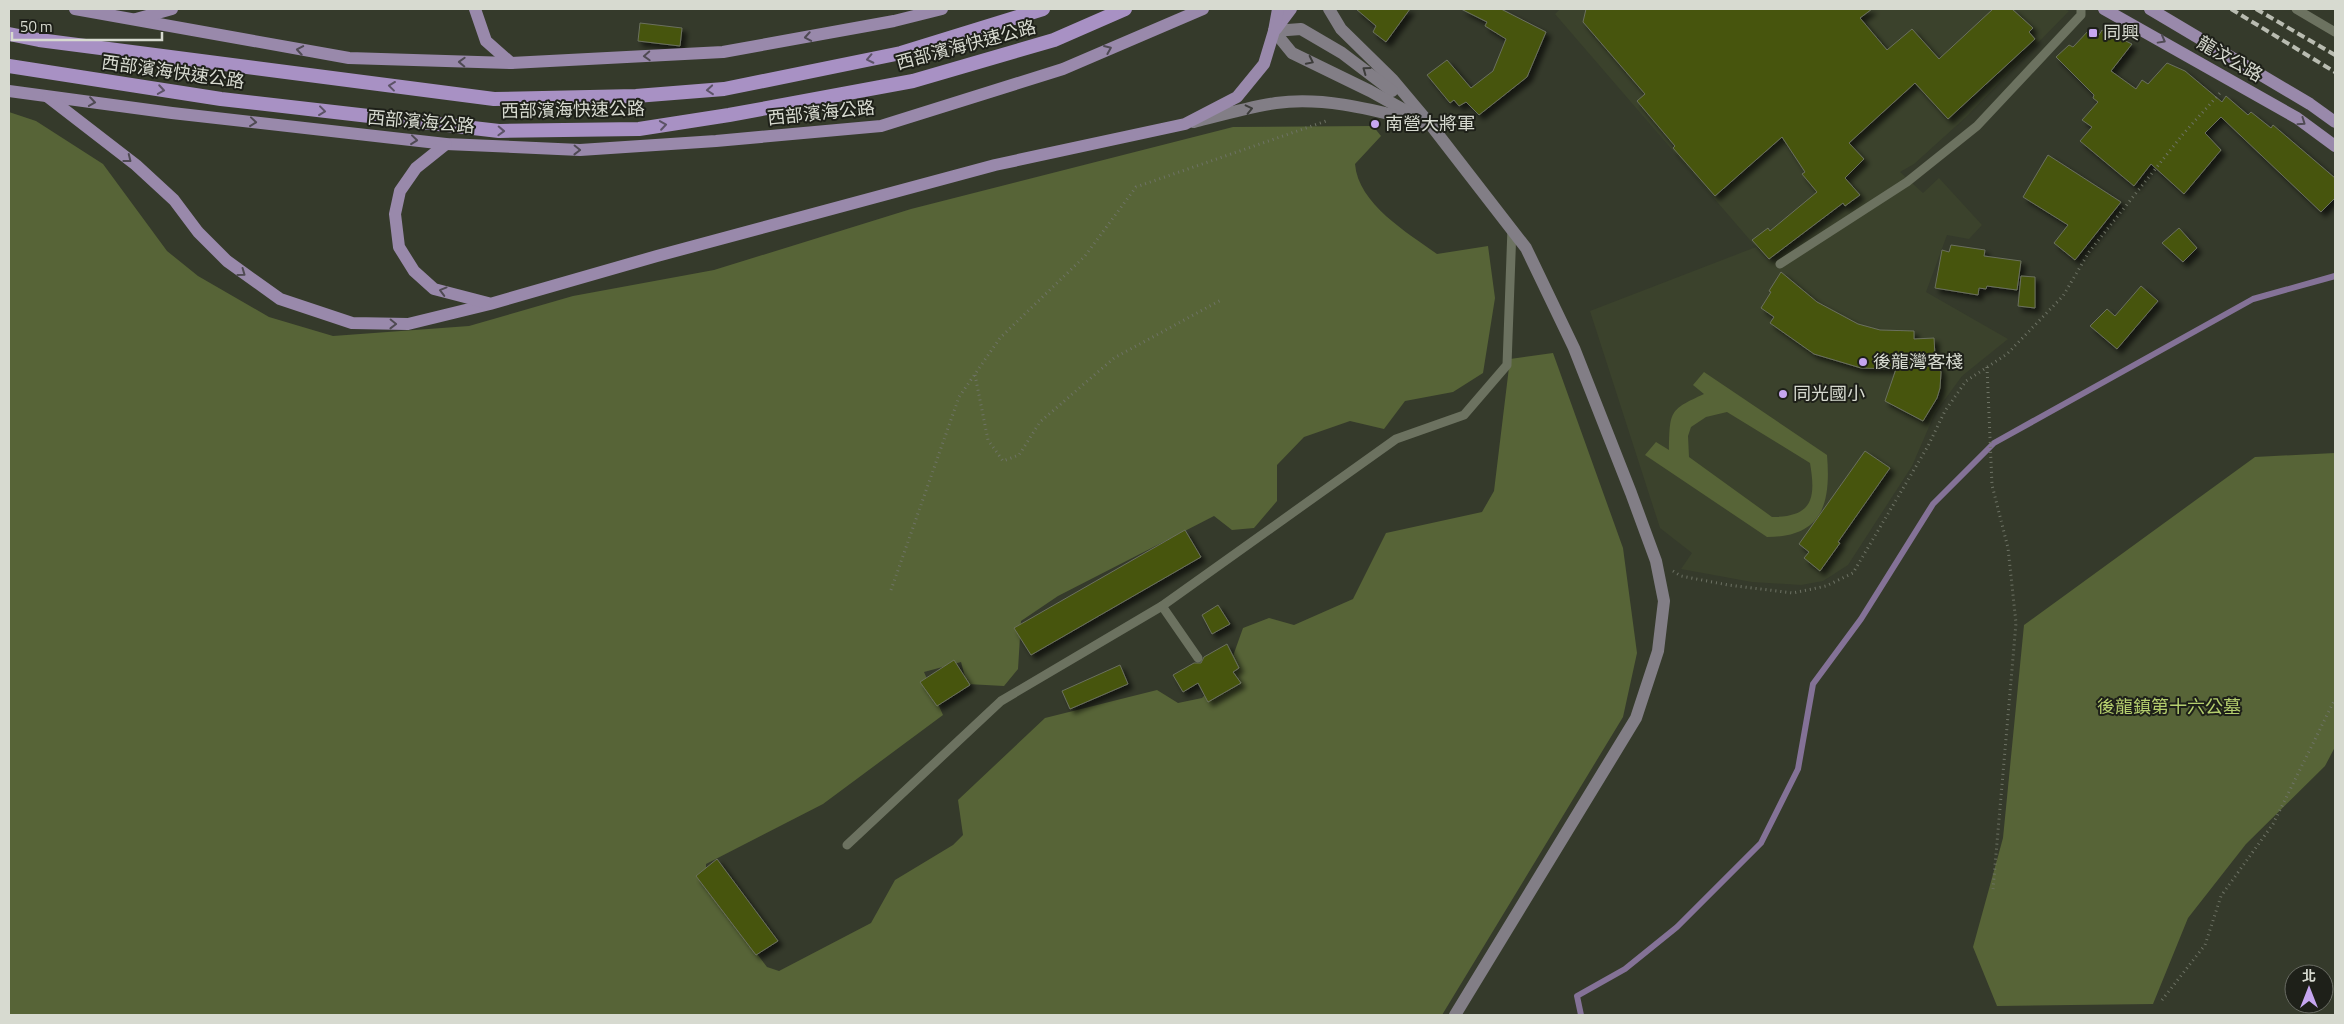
<svg xmlns="http://www.w3.org/2000/svg" width="2344" height="1024" viewBox="0 0 2344 1024" font-family="'Titillium Web','Noto Sans TC',sans-serif">
	<defs>
		<filter id="shadow"><feDropShadow dx="4.5" dy="4.5" stdDeviation="2.5" flood-color="#0009"/></filter>
	</defs>
	<rect width="100%" height="100%" fill="#353a2b"/>
	<!-- built -->
	<polygon fill="#3b422c" points="1560,9 2063,9 2069,11 1966,117 1914,164 1900,172 1923,193 1939,178 1982,225 1969,239 1947,235 1926,292 2008,339 1962,376 1935,413 1912,466 1848,565 1823,581 1801,585 1752,582 1681,569 1692,553 1660,528 1590,311 1756,247 1555,14"/>
	<!-- green -->
	<g fill="#576437" fill-rule="evenodd">
		<path d="M9,112L36,121L103,164L167,251L198,276L269,317L333,336L469,326L573,296L714,270L911,209L1233,127L1373,126L1381,136L1355,164C1358,204 1408,233 1437,254L1488,246L1495,298L1483,373L1453,392L1405,401L1384,429L1350,421L1304,437L1277,465V501L1254,528L1232,530L1214,516L1058,596L1021,621L1018,669L1004,686L967,684L961,662L924,672L943,715L823,804L706,864V887L767,967L779,971L871,923L895,880L953,845L963,835L958,800L1045,718L1157,690L1178,703L1202,698L1228,670L1243,628L1269,618L1294,625L1353,599L1386,533L1482,512L1494,491L1510,359L1553,353L1623,548L1637,653L1623,717L1442,1015H9Z"/>
		<path d="M1704,372L1827,455C1831,503 1823,537 1767,537L1645,455L1656,442L1669,450C1670,411 1669,410 1704,394L1693,385ZM1727,412L1810,463C1816,498 1813,517 1772,517L1689,457L1688,436L1691,427L1706,417Z"/>
		<polygon points="2335,453 2335,747 2325,766 2246,844 2188,918 2153,1004 1997,1006 1973,947 2003,838 2024,625 2255,457"/>
	</g>
	<g fill="none" stroke-linecap="round" stroke-linejoin="round">
		<!-- stream -->
		<polyline stroke="#847297" stroke-width="6" points="1581,1015 1577,996 1625,969 1677,927 1761,843 1798,769 1813,684 1861,619 1933,504 1994,443 2253,299 2335,276"/>
	</g>
	<!-- building -->
	<g fill="#465509" stroke="#6b705f" filter="url(#shadow)">
		<polygon points="1356,9 1410,9 1386,42 1373,32 1376,26"/>
		<polygon points="1461,9 1501,9 1546,32 1527,77 1479,115 1466,102 1459,106 1454,100 1450,103 1427,75 1447,60 1471,88 1493,71 1506,39 1485,26 1487,22"/>
		<polygon points="1586,9 1872,9 1860,18 1887,50 1912,29 1939,59 1993,9 2012,9 2033,28 2029,32 2035,39 1948,119 1915,83 1849,143 1864,159 1845,178 1860,195 1845,206 1843,203 1769,259 1752,240 1768,228 1770,231 1817,192 1802,174 1805,172 1782,137 1715,196 1673,148 1675,146 1637,101 1645,94 1583,22"/>
		<polygon points="640,23 682,28 680,46 638,41"/>
		<polygon points="2090,29 2099,35 2102,30 2132,44 2111,71 2136,89 2142,80 2148,84 2167,63 2185,71 2222,102 2226,96 2248,115 2251,112 2271,128 2273,125 2335,178 2335,198 2321,212 2221,117 2205,133 2221,150 2184,194 2151,164 2134,186 2080,141 2092,127 2082,120 2098,102 2093,98 2094,95 2056,57 2069,45 2073,47"/>
		<polygon points="2048,155 2121,202 2075,260 2054,243 2068,225 2023,197"/>
		<polygon points="2179,228 2197,248 2183,262 2162,243"/>
		<polygon points="1951,245 1985,250 1984,256 2021,261 2017,290 1987,286 1986,289 1979,288 1978,295 1935,288 1942,250 1949,252"/>
		<polygon points="1781,272 1817,302 1858,324 1880,330 1914,331 1914,339 1934,338 1935,357 1941,372 1940,388 1937,398 1923,421 1885,401 1896,369 1861,368 1814,354 1770,323 1774,317 1761,308 1771,292 1769,291"/>
		<polygon points="2021,276 2035,277 2035,308 2018,306"/>
		<polygon points="2141,286 2158,301 2117,349 2090,326 2107,309 2115,316"/>
		<polygon points="1865,451 1890,468 1838,542 1840,543 1820,571 1804,558 1809,552 1799,544"/>
		<polygon points="1185,530 1201,557 1031,655 1014,628"/>
		<polygon points="1218,605 1230,624 1212,634 1202,615"/>
		<polygon points="1227,644 1239,668 1233,672 1241,683 1208,702 1198,683 1183,692 1173,675 1194,663 1201,663 1204,657"/>
		<polygon points="954,660 970,685 937,706 920,682"/>
		<polygon points="1120,665 1128,684 1070,709 1062,691"/>
		<polygon points="717,859 778,941 756,955 696,876"/>
	</g>
	<g fill="none" stroke-linecap="round" stroke-linejoin="round">
		<!-- path -->
		<g stroke="#6e7365" stroke-width="3" stroke-dasharray="1 4" stroke-linecap="butt">
			<polyline points="1987,367 1992,485 2008,548 2016,623 1993,889"/>
			<polyline points="975,375 988,440 1003,461 1019,455 1040,422 1114,358 1221,300"/>
			<polyline points="1673,571 1681,576 1728,585 1793,593 1826,586 1853,573 1928,446 1945,411 1966,381 2007,354 2063,296 2089,252 2184,133 2220,93"/>
			<polyline points="891,590 959,397 1000,338 1085,256 1136,187 1329,120"/>
			<polyline points="2162,1000 2205,945 2221,896 2273,824 2335,699"/>
		</g>
		<!-- service -->
		<g stroke="#6c7260" stroke-width="9">
			<polyline points="2296,9 2335,32"/>
			<polyline points="1780,264 1907,182 1977,126 2081,15 2081,9"/>
			<polyline points="1162,606 1198,658"/>
			<polyline points="847,845 1001,701 1162,606 1396,439 1464,415 1507,365 1512,228"/>
		</g>
		<!-- secondary -->
		<g stroke="#827e86" stroke-width="12">
			<polyline points="1329,9 1341,29 1393,80 1430,124 1526,248 1574,348 1631,493 1656,561 1664,601 1658,651 1636,718 1455,1015"/>
			<polyline points="1274,31 1301,29 1342,53 1392,91"/>
			<polyline points="1274,31 1292,53 1370,91 1417,117"/>
			<path d="M1194,122C1221,115 1249,107 1276,103C1328,96 1380,112 1430,124"/>
		</g>
		<!-- primary -->
		<g stroke="#9989ab" stroke-width="12">
			<polyline points="75,9 349,58 511,63 723,52 894,21 942,9"/>
			<polyline points="475,9 486,41 511,63"/>
			<polyline points="2104,9 2297,118 2335,146"/>
			<polyline points="2150,9 2310,104 2335,122"/>
			<polyline points="136,19 172,9"/>
			<polyline points="1276,29 1291,9"/>
			<polyline points="9,91 172,113 446,144 580,150 716,141 881,126 1063,69 1203,9"/>
			<polyline points="48,97 136,165 174,200 198,232 227,261 280,299 352,323 408,324 490,304 657,256 995,165 1185,124 1237,97 1264,64 1274,31 1278,9"/>
			<polyline points="446,144 416,168 400,191 395,214 399,247 414,271 434,289 488,303"/>
		</g>
		<!-- trunk -->
		<g stroke="#a891c4" stroke-width="14">
			<polyline points="9,34 39,40 494,99 636,96 724,89 901,53 1043,9"/>
			<polyline points="9,66 221,99 499,131 639,129 729,115 913,81 1054,40 1125,9"/>
		</g>
		<!-- rail -->
		<g stroke="#b9bcb1" stroke-width="4" stroke-dasharray="8 4" stroke-linecap="butt">
			<polyline points="2231,9 2335,72"/>
			<polyline points="2256,9 2335,55"/>
		</g>
	</g>
	<!-- one-way arrows -->
	<defs><path id="oneway-chevron" d="M-2-3.5L2.5 0L-2 3.5" fill="none" stroke-width="1.6" stroke-linecap="round" stroke-linejoin="round" transform="scale(1.25)"/></defs>
	<g stroke="#4f4a53">
		<use href="#oneway-chevron" transform="translate(808 37) rotate(170)"/>
		<use href="#oneway-chevron" transform="translate(2162 40) rotate(29)"/>
		<use href="#oneway-chevron" transform="translate(1108 49) rotate(-23)"/>
		<use href="#oneway-chevron" transform="translate(300 50) rotate(-170)"/>
		<use href="#oneway-chevron" transform="translate(647 56) rotate(177)"/>
		<use href="#oneway-chevron" transform="translate(462 62) rotate(-178)"/>
		<use href="#oneway-chevron" transform="translate(92 102) rotate(8)"/>
		<use href="#oneway-chevron" transform="translate(253 122) rotate(6)"/>
		<use href="#oneway-chevron" transform="translate(2302 122) rotate(35)"/>
		<use href="#oneway-chevron" transform="translate(414 140) rotate(6)"/>
		<use href="#oneway-chevron" transform="translate(577 150) rotate(1)"/>
		<use href="#oneway-chevron" transform="translate(128 159) rotate(38)"/>
		<use href="#oneway-chevron" transform="translate(242 273) rotate(36)"/>
		<use href="#oneway-chevron" transform="translate(443 291) rotate(-165)"/>
		<use href="#oneway-chevron" transform="translate(393 324) rotate(1)"/>
	</g>
	<g stroke="#5c5366">
		<use href="#oneway-chevron" transform="translate(870 59) rotate(168)"/>
		<use href="#oneway-chevron" transform="translate(392 86) rotate(-173)"/>
		<use href="#oneway-chevron" transform="translate(161 90) rotate(9)"/>
		<use href="#oneway-chevron" transform="translate(710 90) rotate(175)"/>
		<use href="#oneway-chevron" transform="translate(322 111) rotate(7)"/>
		<use href="#oneway-chevron" transform="translate(663 125) rotate(-8)"/>
		<use href="#oneway-chevron" transform="translate(501 131) rotate(2)"/>
	</g>
	<g stroke="#3c3c3a">
		<use href="#oneway-chevron" transform="translate(1310 61) rotate(26)"/>
		<use href="#oneway-chevron" transform="translate(1366 70) rotate(-144)"/>
		<use href="#oneway-chevron" transform="translate(1249 109) rotate(-13)"/>
	</g>
	<!-- markers -->
	<g fill="#c6a6f0" stroke="#1e2019" stroke-width="2">
		<rect x="2088" y="28" width="10" height="10" rx="2.5"/>
		<circle cx="1375" cy="124" r="5"/>
		<circle cx="1863" cy="362" r="5"/>
		<circle cx="1783" cy="394" r="5"/>
	</g>
	<g text-anchor="middle" stroke-width="4" stroke-linejoin="round" paint-order="stroke">
		<!-- poi labels -->
		<g font-size="18" fill="#d7dad0" stroke="#1e2019" text-anchor="start">
			<text x="2103" y="39">同興</text>
			<text x="1385" y="130">南營大將軍</text>
			<text x="1873" y="368">後龍灣客棧</text>
			<text x="1793" y="400">同光國小</text>
		</g>
		<!-- street labels -->
		<g font-size="18" fill="#d7dad0" stroke="#1e2019">
			<text transform="translate(966 45) rotate(-15)" y="6">西部濱海快速公路</text>
			<text transform="translate(2230 59) rotate(30)" y="6">龍汶公路</text>
			<text transform="translate(173 72) rotate(8)" y="6">西部濱海快速公路</text>
			<text transform="translate(573 110) rotate(-1)" y="6">西部濱海快速公路</text>
			<text transform="translate(821 113) rotate(-6)" y="6">西部濱海公路</text>
			<text transform="translate(421 122) rotate(5)" y="6">西部濱海公路</text>
		</g>
		<!-- park labels -->
		<g font-size="18" fill="#b5cf6e" stroke="#1e2019">
			<text x="2169" y="713">後龍鎮第十六公墓</text>
		</g>
	</g>
	<!-- border -->
	<rect width="2344" height="1024" fill="none" stroke="#d7dad0" stroke-width="20"/>
	<!-- north arrow -->
	<g transform="translate(2309 989)"><circle r="24" fill="#1e2019" stroke="#686a62"/>
	<path d="M0-4L9 19L0 12L-9 19Z" fill="#c6a6f0"/>
	<text y="-8" font-size="14" font-weight="bold" text-anchor="middle" fill="#d7dad0">北</text>
	</g>
	<!-- scale -->
	<path d="M12 32v8h150v-8" fill="none" stroke="#d7dad0" stroke-width="2.5"/>
	<text x="20" y="32" font-size="15" fill="#d7dad0" stroke="#1e2019" stroke-width="4" paint-order="stroke">50 m</text>
</svg>
